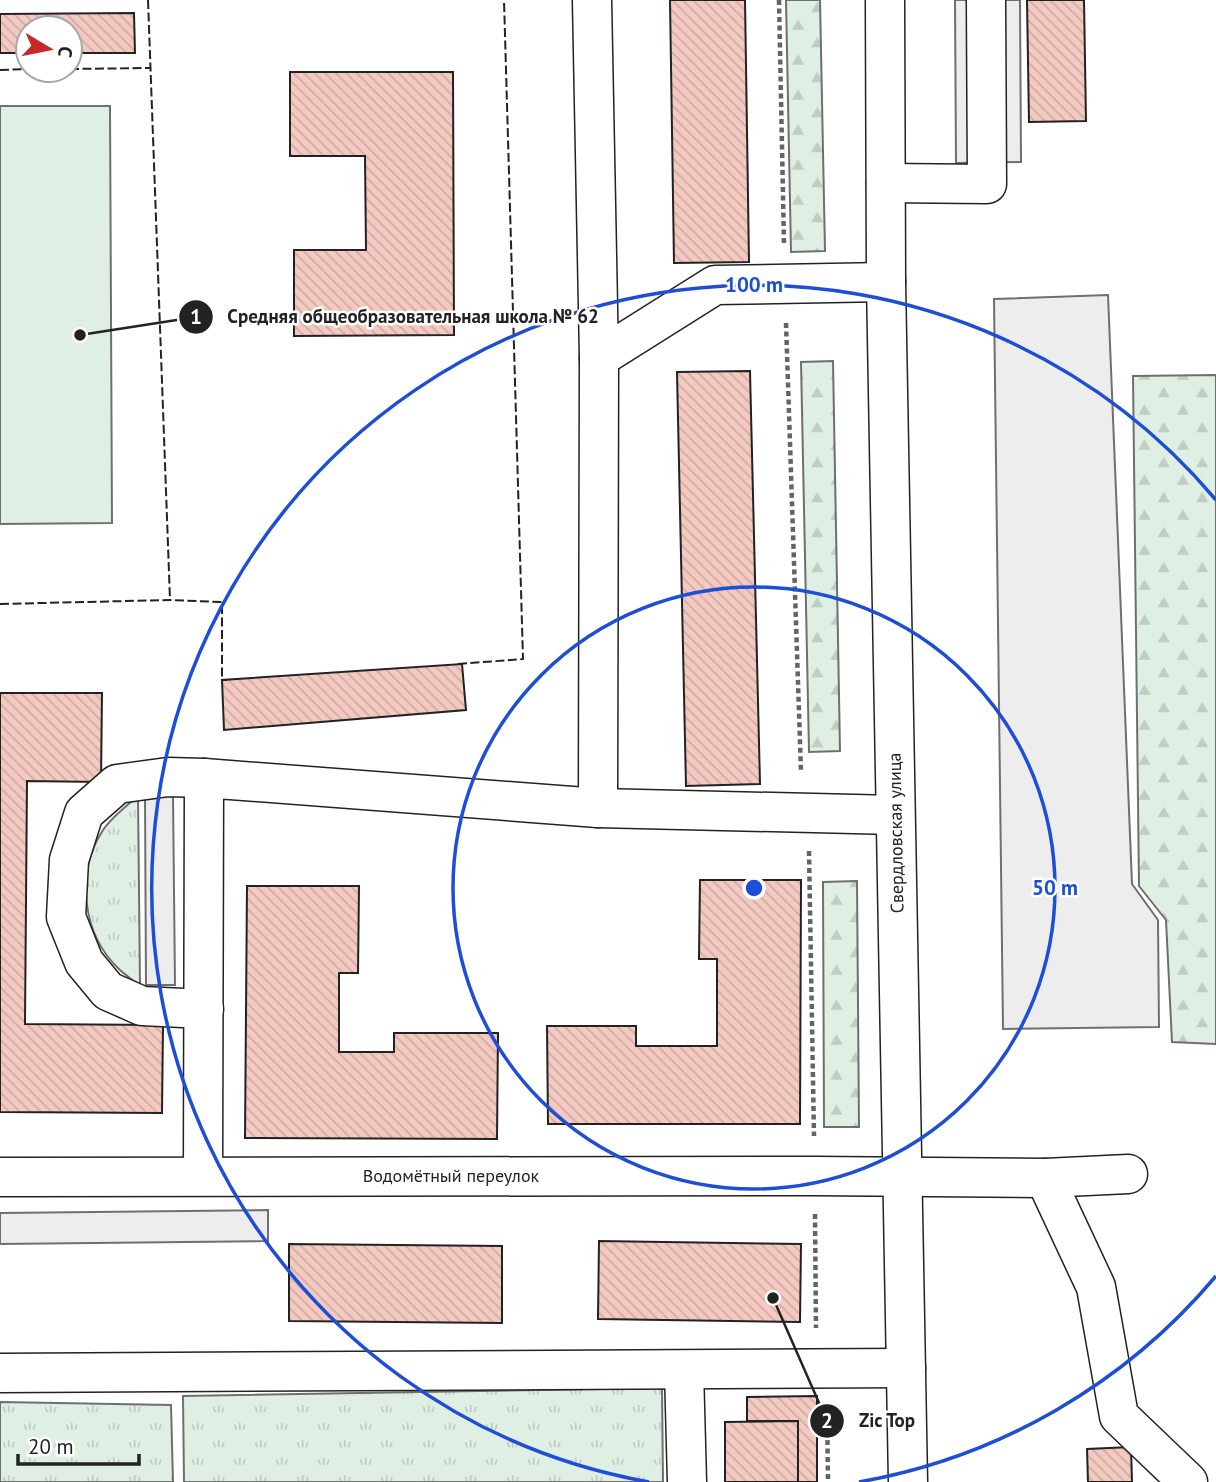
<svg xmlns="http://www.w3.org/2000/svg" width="1216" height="1482" viewBox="0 0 1216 1482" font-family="'PT Sans',sans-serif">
	<defs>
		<pattern id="forest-firs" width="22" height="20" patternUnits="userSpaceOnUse" patternTransform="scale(1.75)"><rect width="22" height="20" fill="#e0efe3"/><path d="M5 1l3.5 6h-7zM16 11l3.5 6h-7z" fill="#c0cdc2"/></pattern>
		<pattern id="park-tufts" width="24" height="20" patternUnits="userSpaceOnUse" patternTransform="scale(1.75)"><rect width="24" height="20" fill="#e0efe3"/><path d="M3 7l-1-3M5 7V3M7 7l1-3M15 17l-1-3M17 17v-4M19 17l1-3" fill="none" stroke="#c0cdc2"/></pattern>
		<pattern id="building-back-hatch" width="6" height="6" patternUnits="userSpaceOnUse" patternTransform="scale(1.75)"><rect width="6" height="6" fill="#f3c9c0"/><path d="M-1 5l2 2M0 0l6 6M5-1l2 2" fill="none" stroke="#d0aca5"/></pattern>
	</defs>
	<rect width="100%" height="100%" fill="#fff"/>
	<!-- forest -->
	<g fill="url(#forest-firs)" stroke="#6f6f6f" stroke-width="2">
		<polygon points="786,0 820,0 825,251 791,252"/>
		<polygon points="833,361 840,751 809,752 801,362"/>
		<polygon points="1216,375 1216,1044 1172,1042 1166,920 1139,886 1133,376"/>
		<polygon points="857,881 859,1127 824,1127 823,882"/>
	</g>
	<!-- park -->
	<g fill="url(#park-tufts)" stroke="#6f6f6f" stroke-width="2">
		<path d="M138,796L140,986C133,980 125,975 119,969C82,934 75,873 103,830C112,817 125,807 138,796Z"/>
		<polygon points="662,1388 663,1482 184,1482 183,1396"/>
		<polygon points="0,1402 171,1405 173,1482 0,1482"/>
	</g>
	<!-- garden -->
	<polygon fill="#e0efe3" stroke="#6f6f6f" stroke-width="2" points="0,106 110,106 112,523 0,524"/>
	<!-- parking -->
	<g fill="#ededed" stroke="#6f6f6f" stroke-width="2">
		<polygon points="955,0 1020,0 1021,162 956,163"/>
		<polygon points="1108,295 1132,884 1158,920 1159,1027 1003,1029 994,299"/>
		<polygon points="173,795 175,985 146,985 145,796"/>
		<polygon points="268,1210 268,1241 0,1244 0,1213"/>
	</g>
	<!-- building -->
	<g fill="url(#building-back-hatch)" stroke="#222" stroke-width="2">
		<polygon points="670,0 745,0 749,262 674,263"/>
		<polygon points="1027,0 1084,0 1086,121 1029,122"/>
		<polygon points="134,13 135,53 70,53 70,28 28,28 28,53 0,53 0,14"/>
		<polygon points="290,72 453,72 454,335 294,336 294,250 366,250 365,156 290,156"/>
		<polygon points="750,371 760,784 686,786 677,372"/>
		<polygon points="462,664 466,710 224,730 222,680"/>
		<polygon points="0,693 102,693 101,782 27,781 25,1024 163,1025 162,1113 0,1112"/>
		<polygon points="700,880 801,880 800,1124 548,1124 547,1026 636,1026 636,1046 717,1046 717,959 699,959"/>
		<polygon points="247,886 359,886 358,973 339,973 339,1052 394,1052 394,1033 498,1033 497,1139 245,1138"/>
		<polygon points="599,1241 801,1244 800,1322 598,1319"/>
		<polygon points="289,1244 502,1246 502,1323 289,1321"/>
		<polygon points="817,1396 817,1482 798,1482 798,1421 747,1421 747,1397"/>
		<polygon points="798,1421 798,1482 725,1482 725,1422"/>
		<polygon points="1131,1447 1132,1482 1088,1482 1087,1449"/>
	</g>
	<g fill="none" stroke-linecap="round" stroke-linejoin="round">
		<defs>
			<g id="minor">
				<polyline points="592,0 599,358 715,285 886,282"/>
				<polyline points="886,183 987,184 986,0"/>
				<polyline points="599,358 598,808 895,815"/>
				<polyline points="204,1009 142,1006 108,991 84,962 66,917 69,860 84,813 117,784 168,777 204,778"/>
				<polyline points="203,1176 204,778 598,808"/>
				<polyline points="0,1177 815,1176 1045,1178 1128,1174"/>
				<polyline points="1045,1178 1096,1287 1119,1416 1188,1482"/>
				<polyline points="684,1370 687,1482"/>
				<polyline points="0,1373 906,1368"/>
			</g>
			<polyline id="highway" points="885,0 886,282 908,1482"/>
		</defs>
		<!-- minor casing -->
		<use href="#minor" stroke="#222" stroke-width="41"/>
		<!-- highway casing -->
		<use href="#highway" stroke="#222" stroke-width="41"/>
		<!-- path -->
		<g stroke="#646464" stroke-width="4.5" stroke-dasharray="5 3.5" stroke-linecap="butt">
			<polyline points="779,0 784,244"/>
			<polyline points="786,323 801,772"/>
			<polyline points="809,851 814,1136"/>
			<polyline points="815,1214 816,1328"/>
			<polyline points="827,1406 828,1482"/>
		</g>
		<!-- minor -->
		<use href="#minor" stroke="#fff" stroke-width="38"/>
		<!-- highway -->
		<use href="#highway" stroke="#fff" stroke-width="38"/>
		<!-- fence -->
		<g stroke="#222" stroke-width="2" stroke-dasharray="9 3.5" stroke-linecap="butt">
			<polyline points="148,0 170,600"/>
			<polyline points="70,69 150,68"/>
			<polyline points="0,70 28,69"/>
			<polyline points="0,604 170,600 222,602 222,680 227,680"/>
			<polyline points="458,664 523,659 504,0"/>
		</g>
	</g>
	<!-- distance rings -->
	<g fill="none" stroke="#1d4ed8" stroke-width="3.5">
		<circle cx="754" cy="888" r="301"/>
		<path d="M1216 1276A603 603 0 0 1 859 1482M649 1482A603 603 0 1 1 1216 500"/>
	</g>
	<g text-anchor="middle" stroke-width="5" stroke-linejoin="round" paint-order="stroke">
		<!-- street labels -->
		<g font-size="18" fill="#222" stroke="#fff">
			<text transform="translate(896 833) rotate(-91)" y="6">Свердловская улица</text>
			<text x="451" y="1182">Водомётный переулок</text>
		</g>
	</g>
	<circle cx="754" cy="888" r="10" fill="#1d4ed8" stroke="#fff" stroke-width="3.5"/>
	<g font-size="21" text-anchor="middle" font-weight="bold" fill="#1d4ed8" stroke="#fff" stroke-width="5" stroke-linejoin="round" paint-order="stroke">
		<text x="754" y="292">100 m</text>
		<text x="1055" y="895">50 m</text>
	</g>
	<!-- callouts -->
	<path fill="none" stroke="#222" stroke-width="2.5" d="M80 335L196 317M773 1298L827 1421"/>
	<g fill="#222" stroke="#fff" stroke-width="2.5">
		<circle cx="80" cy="335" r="7"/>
		<circle cx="773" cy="1298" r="7"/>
		<circle cx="196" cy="317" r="18"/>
		<circle cx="827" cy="1421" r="18"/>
	</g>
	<g font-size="21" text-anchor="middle" font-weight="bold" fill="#fff">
		<text x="196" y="324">1</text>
		<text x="827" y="1428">2</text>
	</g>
	<g font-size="19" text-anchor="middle" font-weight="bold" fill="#222" stroke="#fff" stroke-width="5" stroke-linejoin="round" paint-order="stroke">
		<text x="413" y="323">Средняя общеобразовательная школа № 62</text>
		<text x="887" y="1427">Zic Top</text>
	</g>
	<!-- north arrow -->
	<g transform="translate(49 49) rotate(100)"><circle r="33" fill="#ffffff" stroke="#a7a7a7" stroke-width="2"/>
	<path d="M0-5L12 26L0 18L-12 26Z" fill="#c62828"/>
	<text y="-10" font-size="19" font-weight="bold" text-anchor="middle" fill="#222222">С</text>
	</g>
	<!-- scale -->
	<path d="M18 1454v10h121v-10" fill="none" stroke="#222222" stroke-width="3.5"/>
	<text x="28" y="1454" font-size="21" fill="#222222" stroke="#ffffff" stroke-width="5" paint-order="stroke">20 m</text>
</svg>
